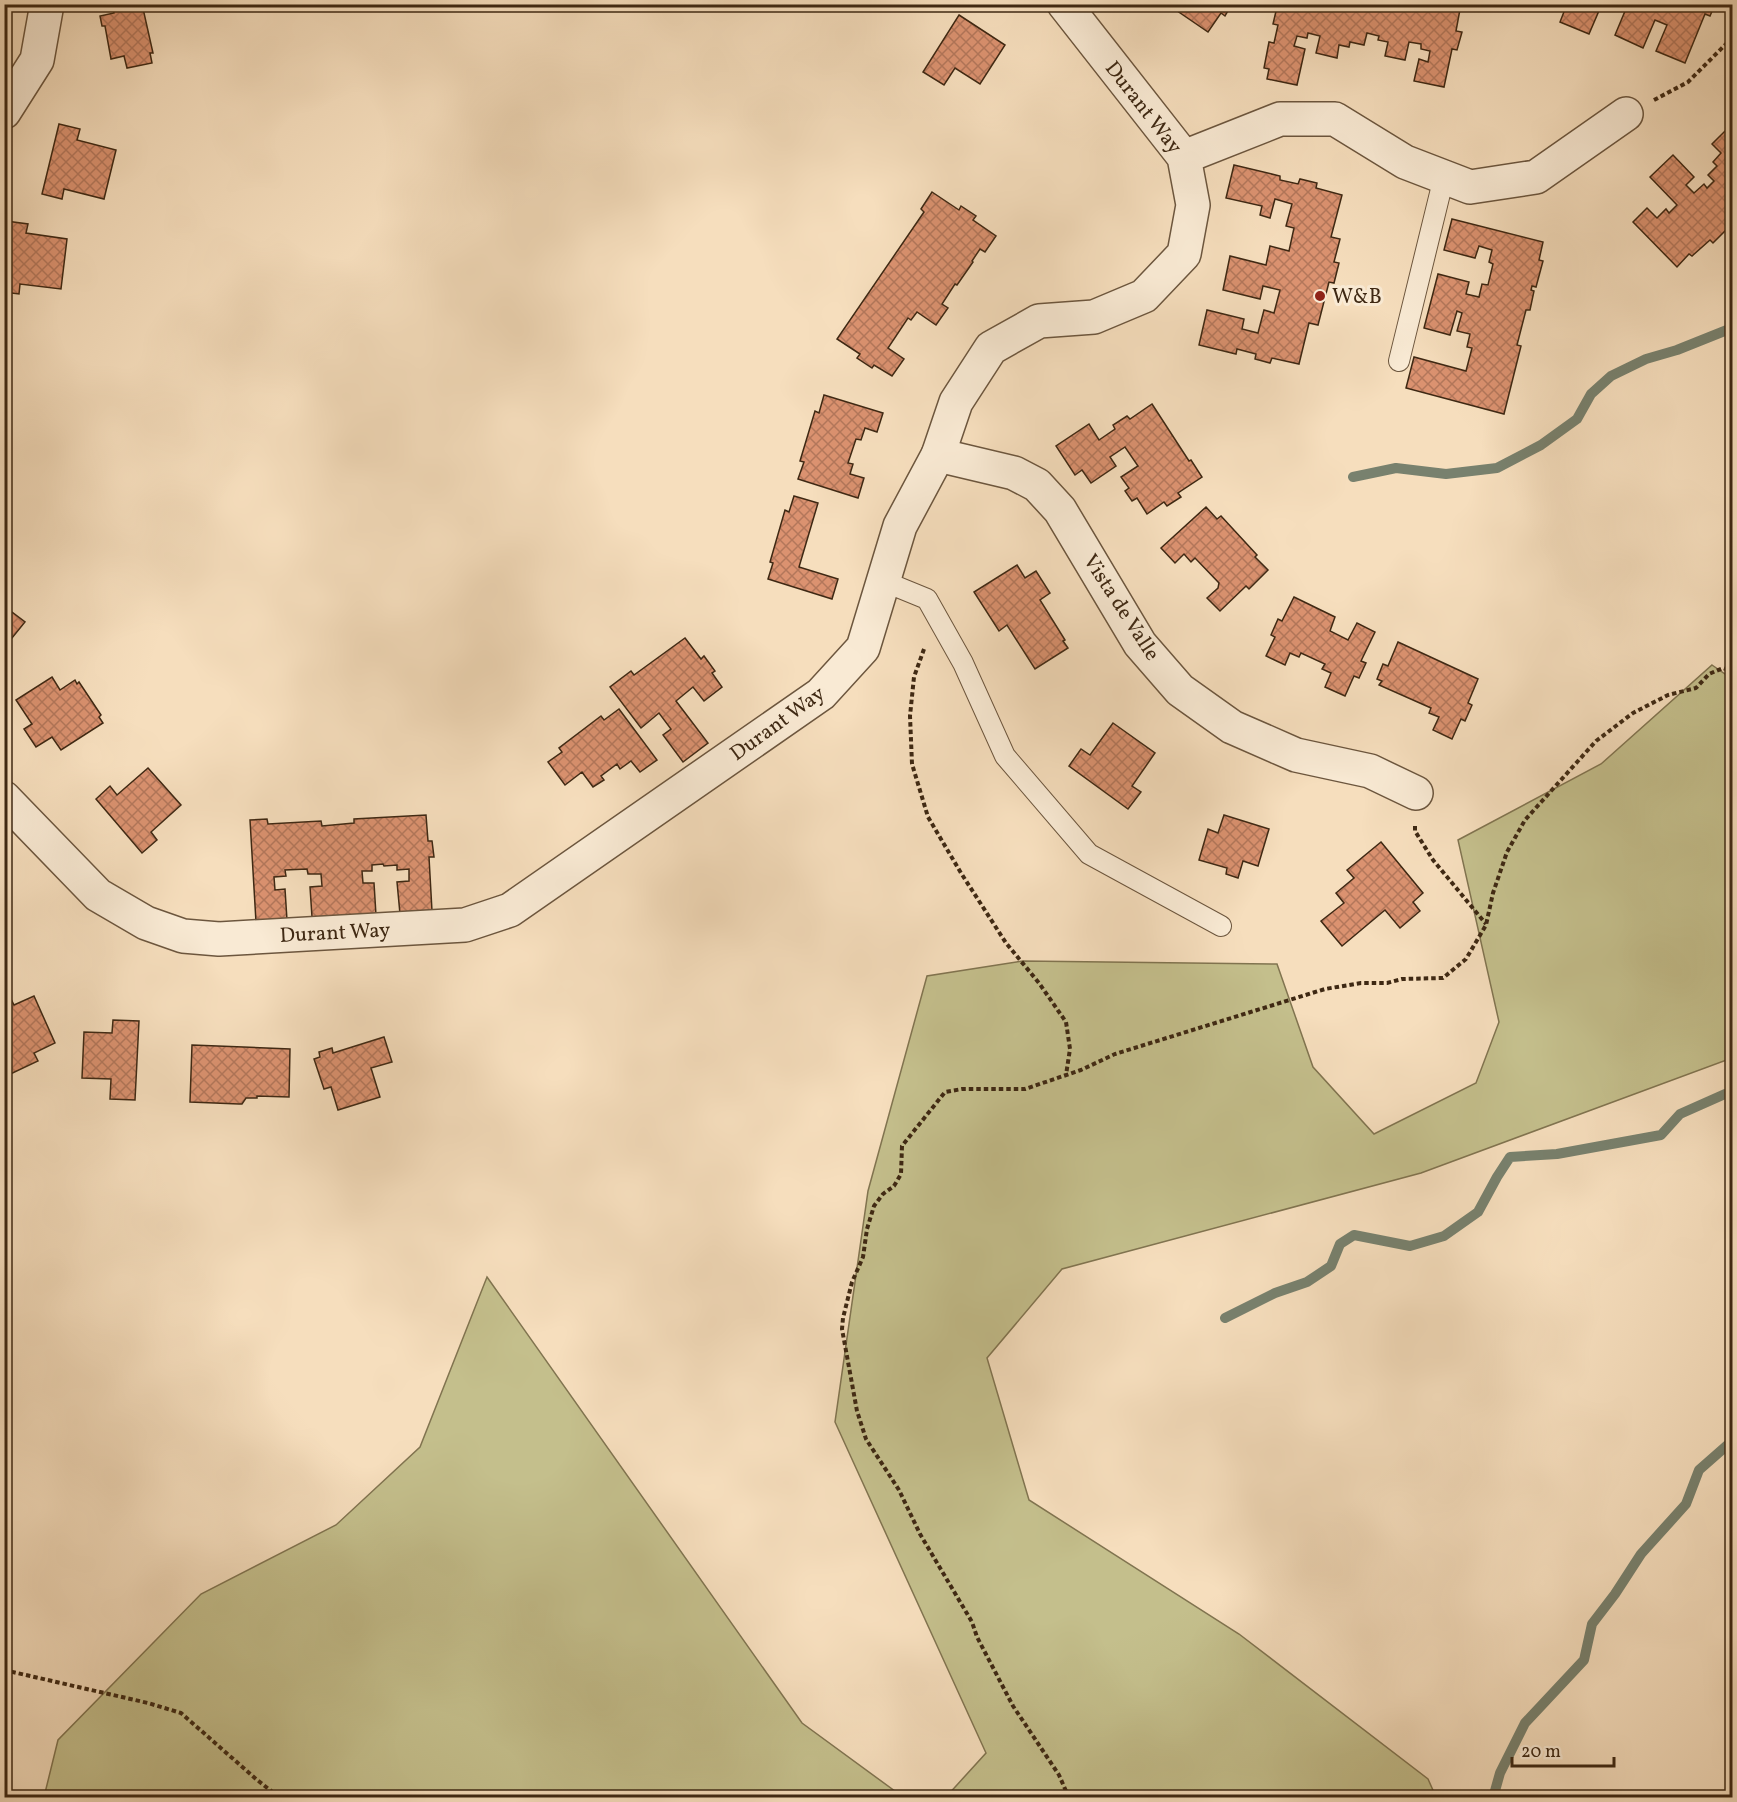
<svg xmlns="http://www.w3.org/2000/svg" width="1737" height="1802" viewBox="0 0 1737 1802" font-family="Vollkorn,serif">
	<defs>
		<pattern id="building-cross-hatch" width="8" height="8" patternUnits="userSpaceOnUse" patternTransform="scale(1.5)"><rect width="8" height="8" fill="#db9270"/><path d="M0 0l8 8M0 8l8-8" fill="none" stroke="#b3775b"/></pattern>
	</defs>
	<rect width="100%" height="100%" fill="#f6debd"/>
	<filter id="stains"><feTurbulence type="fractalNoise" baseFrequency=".00333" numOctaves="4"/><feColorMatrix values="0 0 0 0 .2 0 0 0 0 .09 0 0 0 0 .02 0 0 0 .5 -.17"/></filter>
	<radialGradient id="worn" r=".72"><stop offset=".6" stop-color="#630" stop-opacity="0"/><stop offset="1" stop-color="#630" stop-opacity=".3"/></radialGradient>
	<!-- green -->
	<g fill="#c4bf8c" stroke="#817450" stroke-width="1.5">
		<polygon points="1712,665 1732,679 1732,1058 1421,1173 1062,1269 987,1358 1029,1500 1239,1634 1428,1779 1436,1797 946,1797 986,1753 835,1422 868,1191 927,976 1023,961 1277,964 1313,1067 1374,1134 1476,1083 1499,1022 1458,840 1601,764"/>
		<polygon points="487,1277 802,1723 903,1797 44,1797 58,1740 201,1594 336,1525 420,1447"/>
	</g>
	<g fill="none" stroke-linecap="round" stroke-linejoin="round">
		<!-- stream -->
		<g stroke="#78816e" stroke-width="10">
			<polyline points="1353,477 1396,468 1446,474 1497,468 1541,445 1577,419 1591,394 1611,376 1646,359 1677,350 1732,328"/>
			<polyline points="1225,1318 1275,1293 1307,1282 1331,1266 1340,1244 1354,1235 1410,1246 1444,1236 1478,1212 1497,1177 1510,1157 1557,1154 1661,1135 1680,1114 1725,1094 1732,1093"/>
			<polyline points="1493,1798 1500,1773 1525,1723 1584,1660 1592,1624 1615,1594 1641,1554 1686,1504 1699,1470 1732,1441"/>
		</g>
	</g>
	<!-- building -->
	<g fill="url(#building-cross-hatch)" stroke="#3e2813" stroke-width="1.5">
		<polygon points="112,4 142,4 153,53 150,53 152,63 127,68 124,56 111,59 105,26 102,26 100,16 114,13"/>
		<polygon points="1171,4 1232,4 1225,16 1221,13 1208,32 1170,6"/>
		<polygon points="1282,4 1461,4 1456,31 1462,32 1457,50 1452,49 1444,87 1414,81 1419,59 1428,62 1430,51 1421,49 1421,44 1409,42 1405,60 1385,56 1388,42 1378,40 1379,36 1367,33 1364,45 1350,42 1349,47 1339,45 1337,58 1316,53 1320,36 1308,33 1307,38 1297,36 1294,46 1305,49 1297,85 1267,79 1269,69 1264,68 1269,42 1274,43 1278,25 1273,24 1277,7 1282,8"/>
		<polygon points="1567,4 1597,4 1601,6 1589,34 1560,22"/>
		<polygon points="1628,4 1639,7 1640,4 1715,4 1710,16 1705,14 1685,63 1656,51 1667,25 1655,20 1643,48 1615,35"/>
		<polygon points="959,15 1005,45 980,84 955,68 944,85 923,72"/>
		<polygon points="59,124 80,129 77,140 116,150 104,199 64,189 62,199 42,194"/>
		<polygon points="1727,129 1732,135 1732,230 1729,233 1726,230 1713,243 1710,240 1692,256 1689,254 1677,267 1633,222 1647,208 1657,218 1666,209 1669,213 1677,205 1650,177 1673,155 1694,177 1686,185 1694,193 1704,184 1707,188 1714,181 1708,175 1717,166 1713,162 1721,153 1712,144"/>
		<polygon points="1234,165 1280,176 1280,180 1298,184 1300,179 1317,183 1316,188 1342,195 1331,237 1340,239 1334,262 1339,263 1334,283 1329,282 1318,325 1309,323 1299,364 1272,358 1270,363 1255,359 1256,354 1237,349 1236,354 1199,345 1207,310 1244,319 1242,329 1258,333 1264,310 1274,313 1280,290 1263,286 1260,299 1223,290 1230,256 1266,265 1270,246 1289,251 1294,228 1286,226 1292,204 1275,199 1270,218 1260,215 1262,206 1226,198"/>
		<polygon points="932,192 959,210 961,206 976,216 973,220 996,236 985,252 980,249 972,261 973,262 957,285 955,284 942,304 948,308 936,325 917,312 911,320 908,318 888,348 904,359 892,376 874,365 872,368 857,358 860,354 837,339 924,212 921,209"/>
		<polygon points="1452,219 1543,242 1539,260 1543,261 1536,287 1532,286 1531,290 1534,291 1530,310 1526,310 1517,345 1521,346 1504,414 1406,388 1414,357 1466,371 1472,348 1467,347 1470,334 1457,331 1462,313 1457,311 1450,335 1424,328 1438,274 1469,282 1466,294 1479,297 1482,284 1488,285 1493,264 1489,262 1492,250 1479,246 1475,258 1444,250"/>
		<polygon points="6,221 28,224 26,233 67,239 61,289 20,284 19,294 4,292 4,234"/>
		<polygon points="824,395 883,413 877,432 865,428 861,440 856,439 848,463 853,464 850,474 864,478 858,498 798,479 804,462 800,461 815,411 819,413"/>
		<polygon points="1152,404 1189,461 1191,460 1202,477 1178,493 1181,497 1167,506 1164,502 1147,514 1137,498 1132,501 1125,491 1129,488 1121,477 1138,466 1125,447 1110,457 1116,466 1091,483 1082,470 1075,475 1056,446 1089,424 1099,440 1115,429 1113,425 1127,416 1130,419"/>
		<polygon points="794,496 818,503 799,567 838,579 832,599 768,579 773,563 770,562 785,510 789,512"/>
		<polygon points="1206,507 1217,519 1221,516 1257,555 1255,557 1268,570 1249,589 1246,586 1220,611 1207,598 1218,588 1219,583 1195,558 1191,562 1184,554 1175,563 1161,548"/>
		<polygon points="1017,565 1025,578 1036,571 1050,593 1040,600 1065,640 1063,641 1068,648 1035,669 1007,625 999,631 974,592"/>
		<polygon points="1294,597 1335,617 1330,631 1348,640 1357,623 1375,632 1361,661 1366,663 1359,678 1354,676 1345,696 1325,687 1331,673 1322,669 1325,664 1301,653 1299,657 1290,653 1285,665 1266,656 1275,637 1271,635 1278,619 1282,621"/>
		<polygon points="4,606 25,622 8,643 4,639"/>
		<polygon points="685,638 701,659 704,656 715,671 712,673 722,687 704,701 693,687 676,701 708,743 683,762 663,735 671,729 659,713 641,728 610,687 631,671 634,675"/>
		<polygon points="1398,642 1478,679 1468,703 1472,705 1465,721 1461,719 1452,739 1433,730 1439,717 1429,713 1431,708 1379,685 1382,681 1377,679 1383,664 1388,666"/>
		<polygon points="52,677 60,690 75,680 77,684 79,682 101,715 99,717 103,723 61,750 52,737 36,747 24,729 32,724 16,700"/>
		<polygon points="619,709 657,760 640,772 631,761 620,769 617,764 601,776 604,780 593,787 582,772 565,785 548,762 562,752 559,748 601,716 604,720"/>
		<polygon points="1113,723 1155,753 1132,786 1141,792 1128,809 1069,766 1081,749 1090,755"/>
		<polygon points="148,768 181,805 151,832 157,840 142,853 96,799 110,786 117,795"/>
		<polygon points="426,815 428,841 432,841 434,857 429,857 432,911 400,914 397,882 409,881 409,869 397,870 397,865 384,866 383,864 372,865 372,871 362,871 363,883 374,883 376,915 312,917 310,887 322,886 321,874 308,874 307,869 285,870 286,876 274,877 275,890 285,889 287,920 256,922 250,820 267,819 268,824 321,821 322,826 354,823 354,819"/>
		<polygon points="1224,815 1269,829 1258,866 1243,861 1238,878 1226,874 1227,868 1199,860 1208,829 1218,833"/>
		<polygon points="1381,842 1423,893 1413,902 1420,911 1400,928 1385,910 1342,946 1321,921 1344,903 1336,893 1354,878 1347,870"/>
		<polygon points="9,995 14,1005 34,996 55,1043 34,1053 38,1061 4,1077 4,998"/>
		<polygon points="113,1020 139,1021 135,1100 110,1099 111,1079 82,1078 84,1032 112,1033"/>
		<polygon points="384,1037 392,1062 371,1068 380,1097 338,1110 331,1087 324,1089 314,1059 320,1057 319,1052 332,1048 333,1053"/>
		<polygon points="192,1045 290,1049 289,1097 257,1096 257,1098 246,1098 242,1104 239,1104 190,1102"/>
	</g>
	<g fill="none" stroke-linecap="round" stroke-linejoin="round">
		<defs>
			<g id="lane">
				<polyline points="1399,361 1444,177"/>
				<polyline points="883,581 927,599 963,663 1005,756 1089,854 1221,926"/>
			</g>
			<g id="street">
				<polyline points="4,112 37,60 47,4"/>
				<polyline points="1184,157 1280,119 1335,119 1405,162 1470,187 1536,177 1626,114"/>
				<polyline points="938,455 1014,473 1037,485 1060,510 1140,644 1180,690 1232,727 1296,755 1370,771 1416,793"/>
				<polyline points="4,798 98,895 146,923 183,936 219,939 465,925 510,910 821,694 863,648 900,526 938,455 956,402 991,348 1039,321 1094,317 1144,296 1184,254 1193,205 1184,157 1064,4"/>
			</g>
		</defs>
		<!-- lane casing -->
		<use href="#lane" stroke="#6c563e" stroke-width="22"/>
		<!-- street casing -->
		<use href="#street" stroke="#6c563e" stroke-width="36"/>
		<!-- path -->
		<g stroke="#3e2813" stroke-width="4" stroke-dasharray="4.5 3" stroke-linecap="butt">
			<polyline points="1654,100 1688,82 1732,38"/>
			<polyline points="924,649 914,677 910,716 912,764 928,817 961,873 1006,943 1039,983 1066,1022 1070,1049 1066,1075"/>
			<polyline points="1415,826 1415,831 1433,860 1486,924"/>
			<polyline points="4,1670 148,1703 181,1713 256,1779 280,1798"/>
			<polyline points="1069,1798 1059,1775 1013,1706 977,1637 972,1622 920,1534 899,1490 866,1439 857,1411 842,1329 843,1318 852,1282 863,1257 867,1229 874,1206 883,1194 894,1186 901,1174 902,1146 945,1092 962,1089 1025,1089 1081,1070 1115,1054 1325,989 1361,983 1387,983 1402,979 1443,978 1466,959 1486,925 1493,893 1507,852 1525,820 1596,741 1633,713 1668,695 1696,688 1709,674 1723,668 1732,671"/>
		</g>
		<!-- lane -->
		<use href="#lane" stroke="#f9ead4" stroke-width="20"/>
		<!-- street -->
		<use href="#street" stroke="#f9ead4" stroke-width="33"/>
	</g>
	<!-- markers -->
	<circle fill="#8f2418" stroke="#f9ead4" stroke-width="2" cx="1320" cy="296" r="6"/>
	<g text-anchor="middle" stroke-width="6" stroke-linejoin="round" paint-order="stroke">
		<!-- street labels -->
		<g font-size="21" fill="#3e2813" stroke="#f9ead4">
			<text transform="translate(1144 107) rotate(52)" y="7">Durant Way</text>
			<text transform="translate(1122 607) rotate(57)" y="7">Vista de Valle</text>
			<text transform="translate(777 723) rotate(-36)" y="7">Durant Way</text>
			<text transform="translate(335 932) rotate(-3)" y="7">Durant Way</text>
		</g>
		<!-- poi labels -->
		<g font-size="21" fill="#3e2813" stroke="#f9ead4" text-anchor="start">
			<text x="1332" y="303">W&amp;B</text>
		</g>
	</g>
	<!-- margin -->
	<rect width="1737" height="1802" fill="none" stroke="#f6debd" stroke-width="24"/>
	<rect x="6" y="6" width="1725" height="1790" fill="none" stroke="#3e2813" stroke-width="3"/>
	<rect x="12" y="12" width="1713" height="1778" fill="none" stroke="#3e2813" stroke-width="1.5"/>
	<!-- scale -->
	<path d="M1512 1757v9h102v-9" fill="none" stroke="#3e2813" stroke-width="3"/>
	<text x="1521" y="1757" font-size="18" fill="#3e2813" stroke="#f9ead4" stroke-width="4.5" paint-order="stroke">20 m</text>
	<rect width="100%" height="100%" filter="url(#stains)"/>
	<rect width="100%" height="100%" fill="url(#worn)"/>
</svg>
